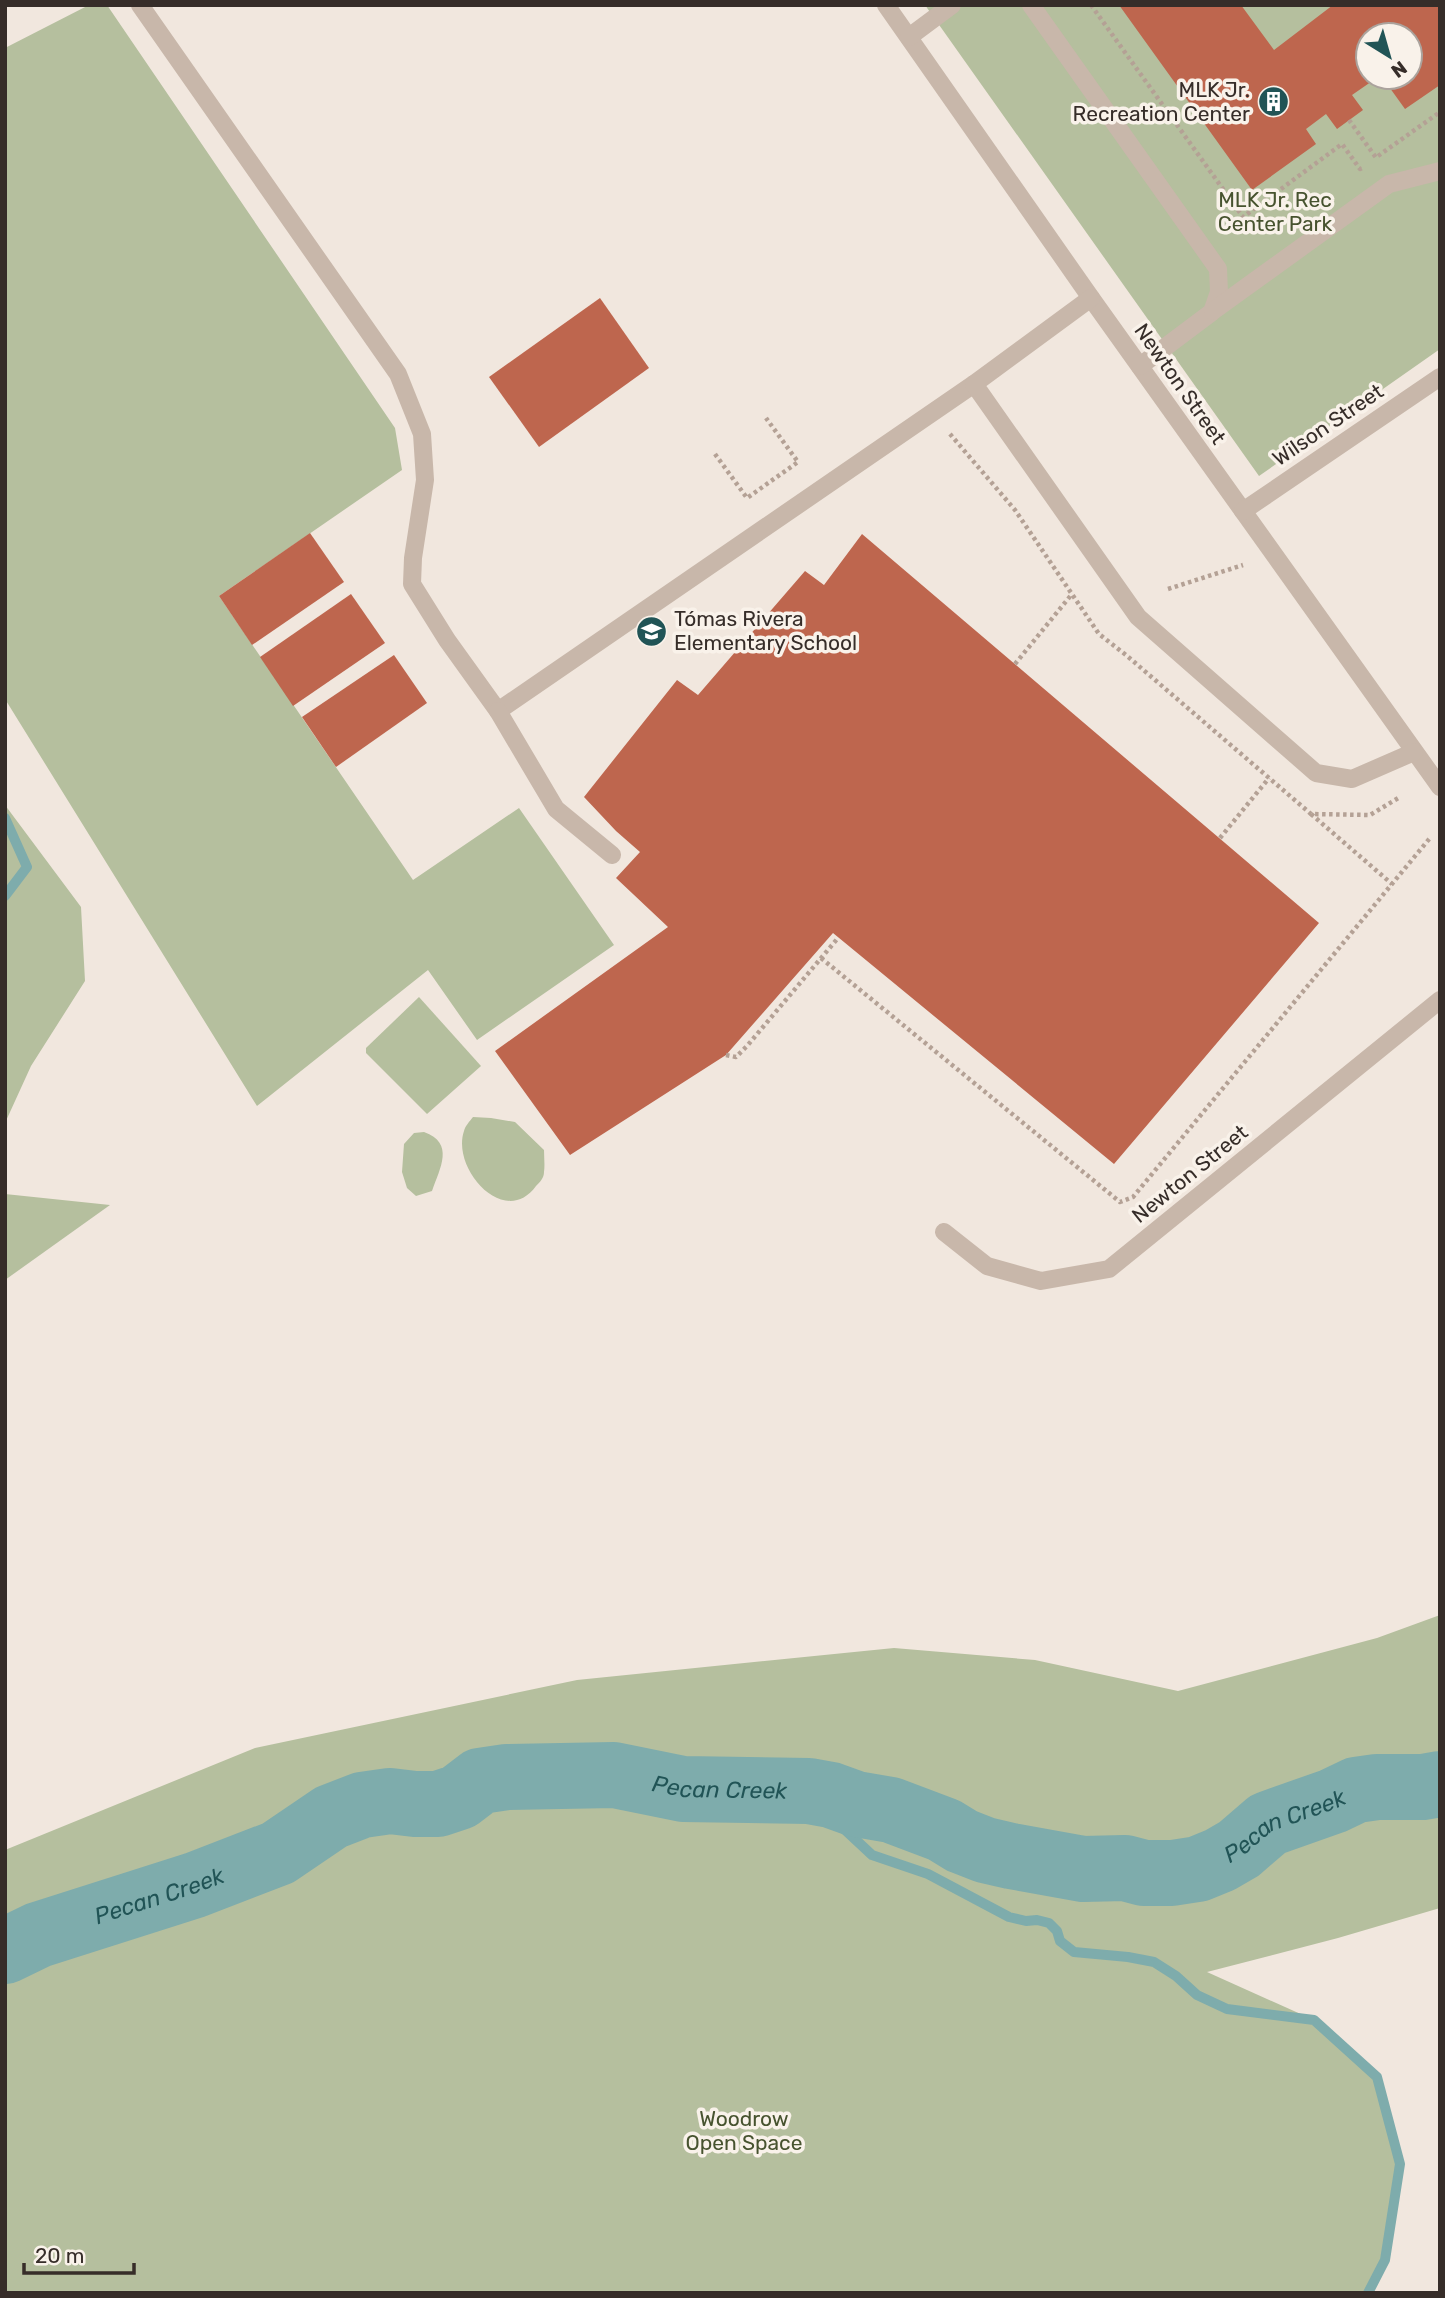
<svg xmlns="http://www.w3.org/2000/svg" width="1445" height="2298" viewBox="0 0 1445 2298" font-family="Rubik,sans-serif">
	<rect width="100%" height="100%" fill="#f1e7de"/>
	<!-- green -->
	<g fill="#b5bf9e" fill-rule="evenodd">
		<polygon points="89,5 107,5 395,428 402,470 219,596 413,880 519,808 614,945 477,1040 428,970 257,1106 5,699 5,48"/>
		<path d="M925,5H1440V349L1259,476ZM1368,35H1410V77H1368Z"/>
		<polygon points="5,805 81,907 85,981 31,1066 5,1123"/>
		<polygon points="419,997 481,1066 427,1114 366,1053 366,1048"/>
		<path d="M473,1117L491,1118L515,1122L544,1150C544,1157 545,1165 544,1172C544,1178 540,1182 536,1186C505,1229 451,1169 464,1131C465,1126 470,1121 473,1117Z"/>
		<path d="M424,1132C455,1143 440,1168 432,1191L416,1196L407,1188L402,1172L404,1144L414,1133Z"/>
		<polygon points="5,1194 110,1205 5,1280"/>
		<polygon points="1440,1615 1440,1908 1338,1938 1207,1972 1314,2020 1377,2077 1400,2164 1385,2260 1368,2293 5,2293 5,1850 255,1748 577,1680 894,1648 1035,1660 1178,1691 1377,1638"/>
	</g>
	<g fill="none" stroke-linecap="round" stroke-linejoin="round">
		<!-- stream -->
		<g stroke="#7eacac" stroke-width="10">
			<polyline points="5,818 27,867 5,896"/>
			<polyline points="809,1791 827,1813 872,1855 928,1874 1009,1917 1026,1921 1037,1920 1049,1923 1057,1931 1060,1941 1074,1952 1128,1957 1154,1962 1176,1976 1197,1995 1227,2009 1314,2020 1377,2077 1400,2164 1385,2260 1368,2293"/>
		</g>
		<!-- river -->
		<path stroke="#7eacac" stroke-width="66" id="s1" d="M5,1951L38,1935L195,1885L278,1853L331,1817L362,1805L390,1801L415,1804H438L459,1797L480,1781L507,1777L614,1775L683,1789L809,1791L831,1795L856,1804L891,1810L944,1830L962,1841L985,1850L1011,1856L1083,1869L1125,1868L1144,1873H1172L1198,1869L1220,1860L1239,1849L1268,1824L1333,1801L1356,1790L1377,1787H1423L1440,1784"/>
	</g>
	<!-- building -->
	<g fill="#be664e">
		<polygon points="1119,5 1241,5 1274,50 1333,5 1440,5 1440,85 1405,109 1382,77 1410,77 1410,35 1368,35 1368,77 1378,77 1352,95 1363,110 1337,129 1326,114 1306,129 1316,144 1252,190"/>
		<polygon points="600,298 649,368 539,447 489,377"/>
		<polygon points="310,533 344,582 252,645 219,596"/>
		<polygon points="862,534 1319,923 1114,1164 833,933 726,1055 570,1155 495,1051 668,927 616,878 640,852 616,831 584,797 677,680 698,695 805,571 824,585"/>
		<polygon points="351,594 385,643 293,706 260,657"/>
		<polygon points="394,655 427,703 336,767 302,717"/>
	</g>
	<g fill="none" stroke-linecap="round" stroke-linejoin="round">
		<!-- path -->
		<g stroke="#b4a195" stroke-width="4.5" stroke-dasharray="3.5 3.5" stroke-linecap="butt">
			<polyline points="1091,5 1243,217 1342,144 1360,169 1362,168"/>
			<polyline points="1349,120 1377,159"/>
			<polyline points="1378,156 1440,112"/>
			<polyline points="950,434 1015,510 1099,634 1126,655 1311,814 1370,815 1400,797"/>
			<polyline points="715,454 747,498 798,462 766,418"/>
			<polyline points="1168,589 1243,565"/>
			<polyline points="1015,664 1072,594"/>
			<polyline points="1311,814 1392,884"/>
			<polyline points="1220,838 1269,778"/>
			<polyline points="821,958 1120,1202 1133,1197 1430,838"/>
			<polyline points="726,1055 736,1057 747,1046 838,938"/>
		</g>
		<!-- minor -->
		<g stroke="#c8b7aa" stroke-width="18">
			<polyline points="140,5 398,374 422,434 425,480 413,558 412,584 447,640 498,711 974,384"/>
			<polyline points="886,5 1091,298 1440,787"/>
			<polyline points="1031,5 1218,269 1219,292 1212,312 1140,366"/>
			<polyline points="909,37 952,5"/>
			<polyline points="1091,298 974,384 1138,617 1316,773 1352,779 1414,752"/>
			<polyline points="1213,311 1389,184 1440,171"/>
			<polyline points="1243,511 1440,377"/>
			<polyline points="498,711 556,809 612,855"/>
			<polyline points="944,1232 987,1266 1041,1281 1109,1269 1440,1000"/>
		</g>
	</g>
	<!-- icons -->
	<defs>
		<symbol id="building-disc" viewBox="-11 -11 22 22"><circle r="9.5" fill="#215456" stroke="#f9f2ea"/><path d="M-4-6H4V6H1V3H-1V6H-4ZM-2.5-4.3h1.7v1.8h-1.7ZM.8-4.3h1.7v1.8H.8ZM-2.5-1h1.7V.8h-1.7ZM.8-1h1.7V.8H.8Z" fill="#fff"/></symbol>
		<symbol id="school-disc" viewBox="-11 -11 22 22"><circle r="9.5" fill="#215456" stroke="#f9f2ea"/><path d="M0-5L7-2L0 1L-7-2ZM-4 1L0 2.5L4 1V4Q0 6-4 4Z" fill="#fff"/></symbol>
	</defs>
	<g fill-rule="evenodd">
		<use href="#building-disc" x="1256" y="84" width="35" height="35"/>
		<use href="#school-disc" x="634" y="614" width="35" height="35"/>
	</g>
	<g text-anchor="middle" stroke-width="7" stroke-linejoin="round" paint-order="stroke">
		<!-- poi labels -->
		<g font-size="21" fill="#362d29" stroke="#f9f2ea" text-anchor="end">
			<text x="1250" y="97">MLK Jr.<tspan x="1250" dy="24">Recreation Center</tspan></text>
			<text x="674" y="626" text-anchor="start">Tómas Rivera<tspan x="674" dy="24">Elementary School</tspan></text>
		</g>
		<!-- park labels -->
		<g font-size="21" fill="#47532f" stroke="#f9f2ea">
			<text x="1275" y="207">MLK Jr. Rec<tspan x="1275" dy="24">Center Park</tspan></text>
			<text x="744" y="2126">Woodrow<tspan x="744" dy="24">Open Space</tspan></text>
		</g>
		<!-- street labels -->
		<g font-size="21" fill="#362d29" stroke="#f9f2ea">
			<text transform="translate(1180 384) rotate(55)" y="7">Newton Street</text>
			<text transform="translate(1328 425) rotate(-34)" y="7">Wilson Street</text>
			<text transform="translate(1190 1174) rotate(-39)" y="7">Newton Street</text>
		</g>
		<!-- water labels -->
		<g font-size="23" font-style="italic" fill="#215456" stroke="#f9f2ea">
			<text dy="8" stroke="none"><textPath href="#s1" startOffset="754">Pecan Creek</textPath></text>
			<text dy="8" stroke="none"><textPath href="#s1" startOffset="1344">Pecan Creek</textPath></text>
			<text dy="8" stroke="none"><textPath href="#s1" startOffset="164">Pecan Creek</textPath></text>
		</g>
	</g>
	<!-- border -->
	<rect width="1445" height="2298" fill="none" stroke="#362d29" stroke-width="14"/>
	<!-- north arrow -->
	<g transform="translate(1389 56) rotate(143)"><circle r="33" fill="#f9f2ea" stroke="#aba39d" stroke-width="2"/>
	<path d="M0-5L12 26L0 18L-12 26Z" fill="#215456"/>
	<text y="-10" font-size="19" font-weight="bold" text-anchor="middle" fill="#362d29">N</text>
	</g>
	<!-- scale -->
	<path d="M24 2263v10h110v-10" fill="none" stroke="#362d29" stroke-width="3.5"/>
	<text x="35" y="2263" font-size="21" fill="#362d29" stroke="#f9f2ea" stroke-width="5" paint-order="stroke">20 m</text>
</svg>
